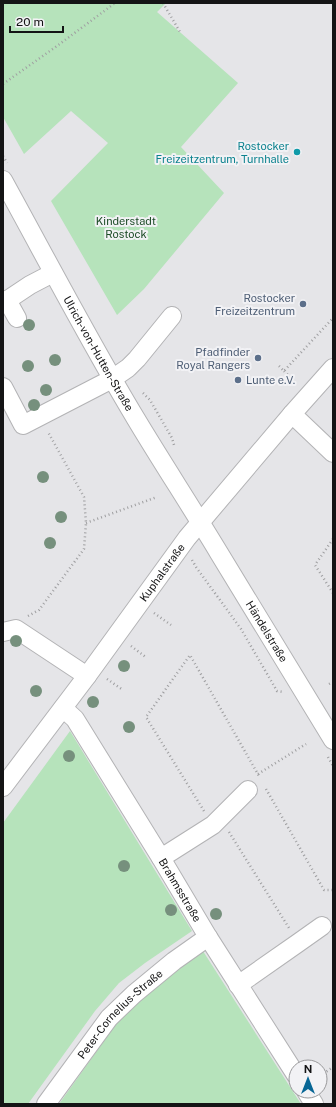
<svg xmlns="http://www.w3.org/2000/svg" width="336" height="1107" viewBox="0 0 336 1107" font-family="'Public Sans',sans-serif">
	<rect width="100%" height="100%" fill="#e5e5e8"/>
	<!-- green -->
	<g fill="#b6e3bb">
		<polygon points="3,3 166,3 157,12 238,83 181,147 224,193 144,289 117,315 51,201 108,143 71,111 24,154 3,117"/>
		<polygon points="70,731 192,931 145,963 119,983 95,1011 28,1104 3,1104 3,823"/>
		<polygon points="201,948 301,1104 59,1104 119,1020 141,994"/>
	</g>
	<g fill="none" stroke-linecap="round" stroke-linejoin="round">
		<defs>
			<g id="minor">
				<path id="s1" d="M3,180C47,260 89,341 136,419C163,464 192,508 219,553L333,740"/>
				<polyline points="7,300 17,318"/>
				<polyline points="3,303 30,285 53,273"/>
				<polyline points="3,387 23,425 112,379 128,368 137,359 172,316"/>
				<polyline points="292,414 333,453"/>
				<polyline points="3,632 16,629 87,676"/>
				<path id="s2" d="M63,708L75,719L161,858L208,937L296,1075"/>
				<path id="s3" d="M3,787L87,676L187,538L292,414L333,368"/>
				<polyline points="161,858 213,825 248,790"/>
				<polyline points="238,985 298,943 322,926"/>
				<polyline points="306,1091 314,1104"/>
				<path id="s4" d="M46,1104L109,1018L134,994L174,961L208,937"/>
			</g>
		</defs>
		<!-- minor casing -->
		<use href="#minor" stroke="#b3b3b5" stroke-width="20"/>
		<!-- path -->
		<g stroke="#9f9fa1" stroke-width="2.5" stroke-dasharray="1 3" stroke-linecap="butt">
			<polyline points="163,3 180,32"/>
			<polyline points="3,84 57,46 115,3"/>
			<polyline points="3,156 7,163"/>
			<polyline points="279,366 284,371 333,318"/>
			<polyline points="284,371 294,381"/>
			<polyline points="143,393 150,400 172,438 174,445"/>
			<polyline points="86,523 157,497"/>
			<polyline points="333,539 315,565 333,593"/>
			<polyline points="192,560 196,567 241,629 277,691 283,692"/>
			<polyline points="154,613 171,625"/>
			<polyline points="28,616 39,610 84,549 86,523 84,497 48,432"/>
			<polyline points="131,646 147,658"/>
			<polyline points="107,679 123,690"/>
			<polyline points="329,684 333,682"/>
			<polyline points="328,757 333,766"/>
			<polyline points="258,774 306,744"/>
			<polyline points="266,789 324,890 333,890"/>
			<polyline points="204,811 146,717 190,655 259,776"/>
			<polyline points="229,832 289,928"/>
			<polyline points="320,1076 333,1067"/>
		</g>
		<!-- minor -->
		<use href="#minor" stroke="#fff" stroke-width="18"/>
	</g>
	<!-- trees -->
	<g fill="#76907d">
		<circle cx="29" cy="325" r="6"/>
		<circle cx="55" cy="360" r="6"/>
		<circle cx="28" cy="366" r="6"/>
		<circle cx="46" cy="390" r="6"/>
		<circle cx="34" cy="405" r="6"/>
		<circle cx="43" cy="477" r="6"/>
		<circle cx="61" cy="517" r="6"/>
		<circle cx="50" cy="543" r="6"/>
		<circle cx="16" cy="641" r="6"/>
		<circle cx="124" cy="666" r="6"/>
		<circle cx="36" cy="691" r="6"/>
		<circle cx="93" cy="702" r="6"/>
		<circle cx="129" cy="727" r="6"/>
		<circle cx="69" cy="756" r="6"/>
		<circle cx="124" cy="866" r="6"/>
		<circle cx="171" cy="910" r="6"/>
		<circle cx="216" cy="914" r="6"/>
	</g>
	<!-- markers -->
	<circle fill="#0f9aa8" stroke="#f2f2f5" stroke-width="1.5" cx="297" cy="152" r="4"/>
	<g fill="#5c6f8a" stroke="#f2f2f5" stroke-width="1.5">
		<circle cx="303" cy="304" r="4"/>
		<circle cx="258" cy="358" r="4"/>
		<circle cx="238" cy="380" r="4"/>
	</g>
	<g text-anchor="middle" stroke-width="4" stroke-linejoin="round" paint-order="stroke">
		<!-- culture labels -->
		<g font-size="11" fill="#0d838f" stroke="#f2f2f5" text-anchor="end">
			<text x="289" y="150">Rostocker<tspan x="289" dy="13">Freizeitzentrum, Turnhalle</tspan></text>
		</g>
		<!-- park labels -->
		<g font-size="11" fill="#1b4b25" stroke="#f2f2f5">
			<text x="126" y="225">Kinderstadt<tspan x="126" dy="13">Rostock</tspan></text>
		</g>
		<!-- service labels -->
		<g font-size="11" fill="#4e5e75" stroke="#f2f2f5" text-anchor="end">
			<text x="295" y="302">Rostocker<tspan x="295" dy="13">Freizeitzentrum</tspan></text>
			<text x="250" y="356">Pfadfinder<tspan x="250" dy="13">Royal Rangers</tspan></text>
			<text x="246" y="384" text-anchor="start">Lunte e.V.</text>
		</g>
		<!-- street labels -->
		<g font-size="11" fill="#141415" stroke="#f2f2f5">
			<text dy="4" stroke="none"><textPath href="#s1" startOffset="198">Ulrich-von-Hutten-Straße</textPath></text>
			<text dy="4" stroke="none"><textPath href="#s3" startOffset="267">Kuphalstraße</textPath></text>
			<text dy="4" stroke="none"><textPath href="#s1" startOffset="523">Händelstraße</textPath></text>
			<text dy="4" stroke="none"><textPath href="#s2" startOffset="217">Brahmsstraße</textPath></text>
			<text dy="4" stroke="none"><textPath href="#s4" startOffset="117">Peter-Cornelius-Straße</textPath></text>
		</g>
	</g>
	<!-- border -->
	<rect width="336" height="1107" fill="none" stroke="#141415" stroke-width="8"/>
	<!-- north arrow -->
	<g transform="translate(308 1079)"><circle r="19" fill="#f2f2f5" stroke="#99999b"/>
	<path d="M0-3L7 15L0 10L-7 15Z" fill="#076695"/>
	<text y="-6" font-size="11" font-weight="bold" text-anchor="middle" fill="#141415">N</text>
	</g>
	<!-- scale -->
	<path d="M10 26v6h53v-6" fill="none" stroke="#141415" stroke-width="2"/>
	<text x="16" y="26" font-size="12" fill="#141415" stroke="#f2f2f5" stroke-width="3" paint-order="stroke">20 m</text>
</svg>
